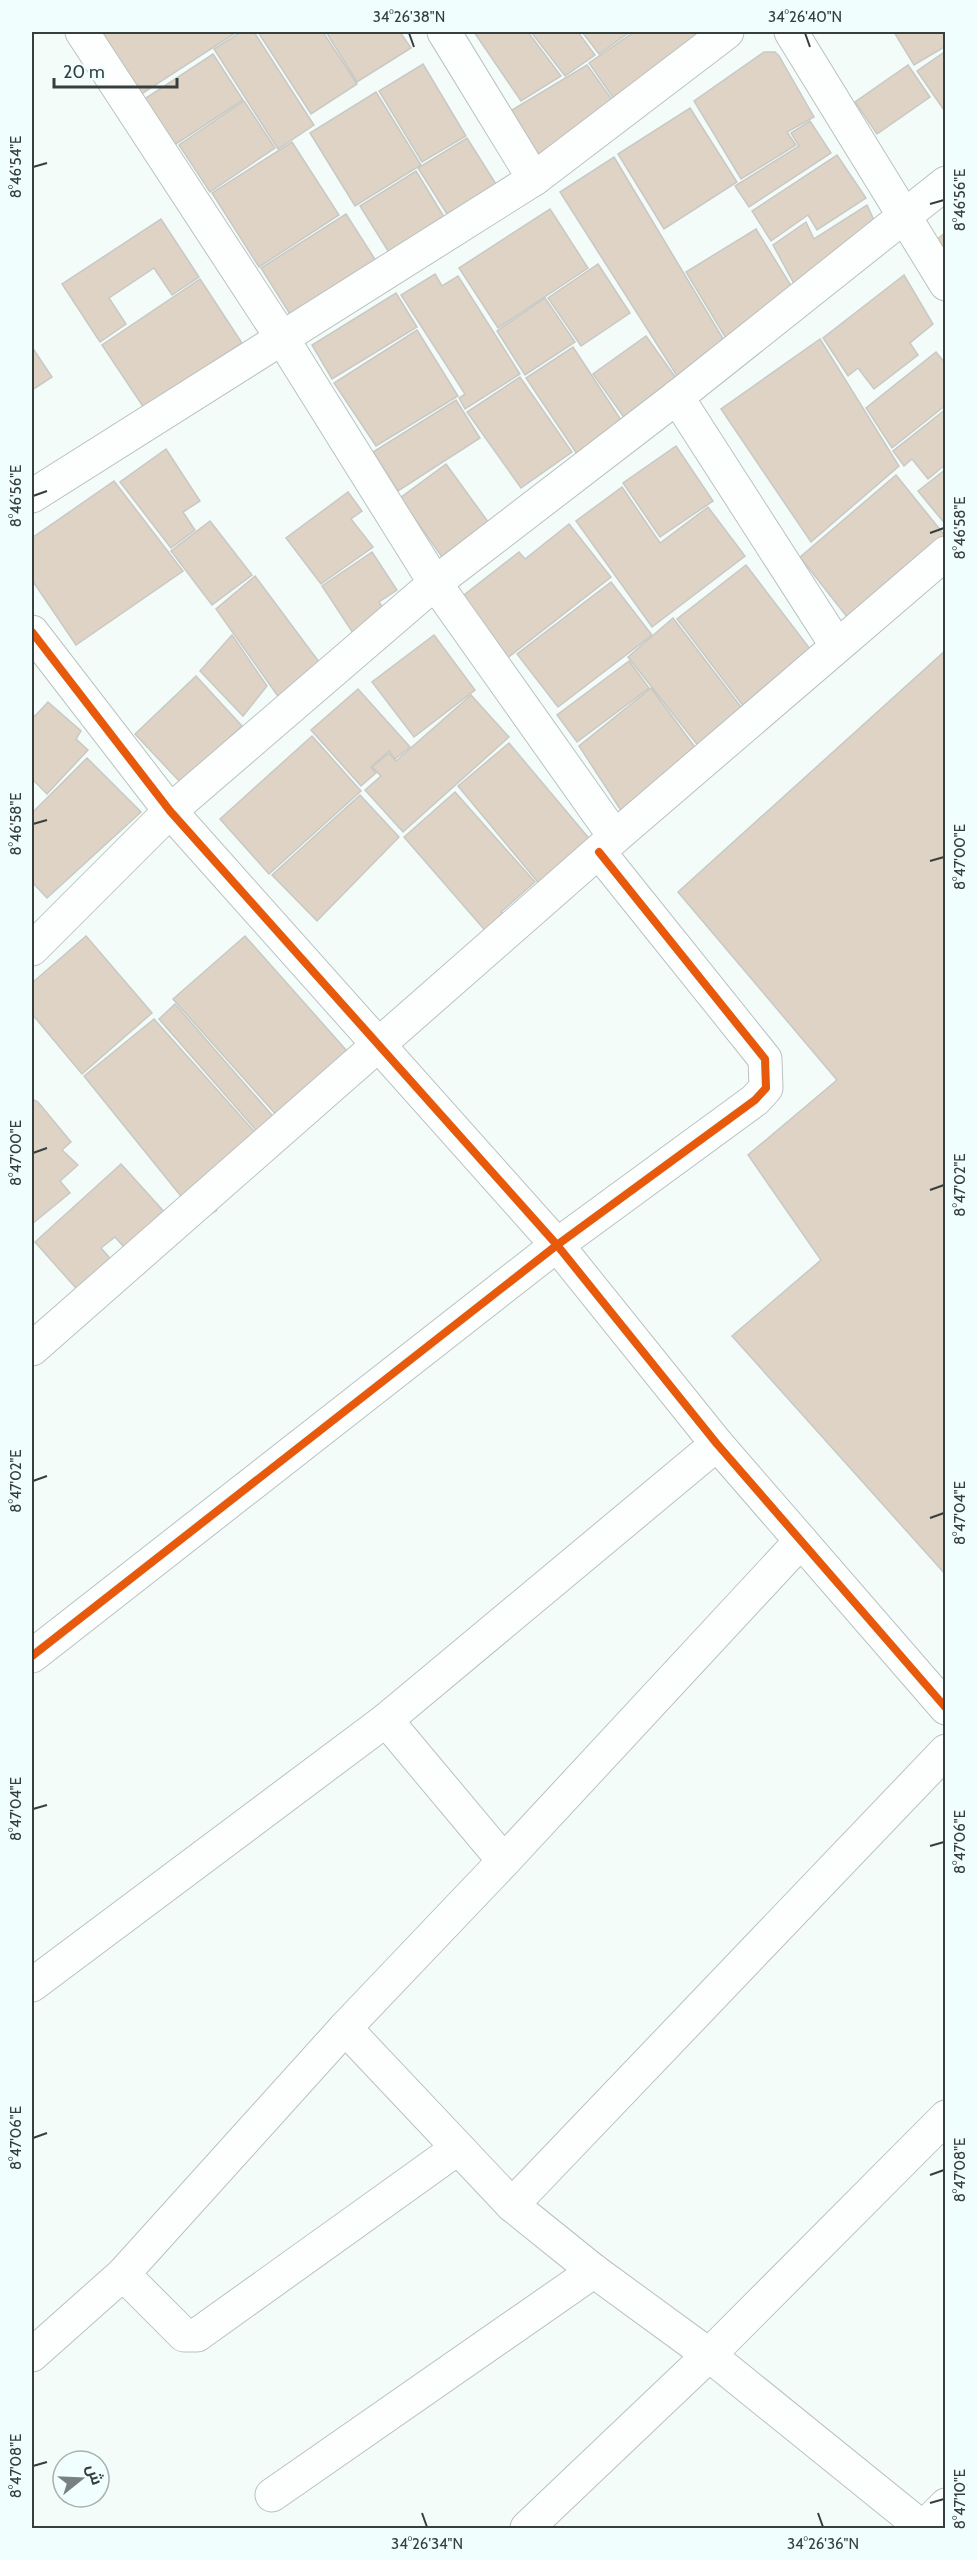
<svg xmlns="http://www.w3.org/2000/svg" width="977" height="2560" viewBox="0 0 977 2560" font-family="Cabin,Cairo,sans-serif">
	<rect width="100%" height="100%" fill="#f4fcfa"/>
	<!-- building -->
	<g fill="#ded3c4" stroke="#c8c9c5" stroke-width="1.5">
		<polygon points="98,32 237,32 140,95"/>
		<polygon points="241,32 254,32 314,125 278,149 214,49"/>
		<polygon points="258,32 323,32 357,84 311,114"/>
		<polygon points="326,32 400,32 411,48 357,82"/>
		<polygon points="474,32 528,32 561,76 521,101"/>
		<polygon points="531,32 578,32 595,55 565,76"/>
		<polygon points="582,32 630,32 599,54"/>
		<polygon points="634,32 731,32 621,109 589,63"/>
		<polygon points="894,32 946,32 946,46 914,65"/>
		<polygon points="946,51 946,113 917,71"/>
		<polygon points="764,52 775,52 779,56 814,117 787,132 796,145 741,179 694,101"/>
		<polygon points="213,54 243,100 173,146 143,100"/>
		<polygon points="423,64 466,136 422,162 379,91"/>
		<polygon points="587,65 616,105 538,159 507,113"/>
		<polygon points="908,65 930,97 877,134 855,102"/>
		<polygon points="376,92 421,165 355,206 310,133"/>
		<polygon points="244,101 275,148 210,192 179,145"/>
		<polygon points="690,108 737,182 664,229 618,154"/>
		<polygon points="810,121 831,153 749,207 735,186 799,146 791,133"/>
		<polygon points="467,138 501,192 452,222 418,168"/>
		<polygon points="292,142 339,215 259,267 212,193"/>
		<polygon points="837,155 866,198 817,230 808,215 771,241 752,211"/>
		<polygon points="614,157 728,347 679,379 560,192"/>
		<polygon points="416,171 446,220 390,254 360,206"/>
		<polygon points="867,205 887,248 805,304 773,245 806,222 814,239"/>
		<polygon points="550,209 588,268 498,328 459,268"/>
		<polygon points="346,214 378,264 293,319 261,268"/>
		<polygon points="161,219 199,277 172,295 154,268 109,298 126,324 100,342 62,284"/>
		<polygon points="756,229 798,297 727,340 686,272"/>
		<polygon points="946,232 946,258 935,241"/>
		<polygon points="598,264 630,313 581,346 548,298"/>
		<polygon points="435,274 442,286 458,276 520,374 465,409 459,398 465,394 401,295"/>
		<polygon points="904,275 933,324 910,343 918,355 874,389 858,368 848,376 823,338"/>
		<polygon points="200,279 242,343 144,408 102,345"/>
		<polygon points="396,293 417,327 332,379 312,345"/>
		<polygon points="545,298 575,342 525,375 497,331"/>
		<polygon points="417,330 458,396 376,446 334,383"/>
		<polygon points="646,336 681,385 628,423 593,374"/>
		<polygon points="820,339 899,466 811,542 721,409"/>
		<polygon points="32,347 52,377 32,390"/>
		<polygon points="573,347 625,426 579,457 526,378"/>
		<polygon points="936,352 946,364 946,405 892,448 866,408"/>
		<polygon points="520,377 572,452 521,488 467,412"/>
		<polygon points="456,400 480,438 398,491 373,452"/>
		<polygon points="946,409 946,464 928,479 912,459 904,466 893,451"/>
		<polygon points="676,446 713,501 660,537 623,483"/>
		<polygon points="166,449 200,501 183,512 195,530 171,548 120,482"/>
		<polygon points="446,464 494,530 447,564 400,498"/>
		<polygon points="946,469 946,525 918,491"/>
		<polygon points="896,475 946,537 851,622 800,557"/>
		<polygon points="114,481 183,571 76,645 32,580 32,538"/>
		<polygon points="622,487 660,543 708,507 745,556 652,627 576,521"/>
		<polygon points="348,492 362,511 351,519 373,547 321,584 286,538"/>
		<polygon points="210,521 252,575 212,605 171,551"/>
		<polygon points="569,524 611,577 506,659 459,599 519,552 525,559"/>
		<polygon points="372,552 397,590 379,602 388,615 355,636 322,586"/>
		<polygon points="746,565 817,658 747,711 677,619"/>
		<polygon points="255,576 319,662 280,699 216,609"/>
		<polygon points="611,582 652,635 558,707 517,654"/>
		<polygon points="673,618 747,715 703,752 628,657"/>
		<polygon points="232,635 267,686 243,716 200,671"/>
		<polygon points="434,635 475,690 414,737 372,682"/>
		<polygon points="946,650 946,1575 732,1336 821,1260 748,1155 837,1080 678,892"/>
		<polygon points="629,661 649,688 577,742 557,715"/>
		<polygon points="196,676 242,726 181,783 135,734"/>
		<polygon points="651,688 700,754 626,818 579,746"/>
		<polygon points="358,689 410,747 395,759 389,751 371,767 376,773 361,786 311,730"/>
		<polygon points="471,695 509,737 403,832 365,790 381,776 372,767 389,753 396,761"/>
		<polygon points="48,702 81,731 76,739 88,750 47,794 32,779 32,714 35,716"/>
		<polygon points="312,736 361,791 269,874 220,819"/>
		<polygon points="509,743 592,842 541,886 458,786"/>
		<polygon points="87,758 141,812 47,898 32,882 32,813"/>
		<polygon points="455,792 535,882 501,912 508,918 489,935 404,837"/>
		<polygon points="360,795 399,837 317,921 272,875"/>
		<polygon points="86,936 152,1013 82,1074 32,1014 32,983"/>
		<polygon points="245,936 347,1051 279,1118 173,999"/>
		<polygon points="175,1004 278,1122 262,1137 159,1019"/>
		<polygon points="154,1019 261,1139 230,1183 216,1211 207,1216 193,1211 84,1076"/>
		<polygon points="32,1099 38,1102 71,1142 62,1150 78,1165 60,1181 70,1193 32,1224"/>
		<polygon points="121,1164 177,1226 137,1262 115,1237 101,1248 124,1274 90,1304 35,1242"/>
	</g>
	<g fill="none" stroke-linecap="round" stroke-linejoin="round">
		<defs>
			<g id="street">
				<polyline points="82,32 282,338 435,583 615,837"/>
				<polyline points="444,32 534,179"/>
				<polyline points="791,32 946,284"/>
				<polyline points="677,397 837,646"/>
				<polyline points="32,496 534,179 727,32"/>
				<polyline points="32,632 170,811 557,1245 717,1444 946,1708"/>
				<polyline points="32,949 170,811 435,583 677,397 946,183"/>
				<polyline points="32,1349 615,837 946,553"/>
				<polyline points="32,1656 557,1245 755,1100 766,1088 765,1059 599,852"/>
				<polyline points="386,1720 504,1861"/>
				<polyline points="32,1985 386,1720 717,1444"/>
				<polyline points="345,2028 512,2205 594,2271 709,2355 923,2528 946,2505"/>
				<polyline points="512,2205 946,1751"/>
				<polyline points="123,2274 184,2335 197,2335 458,2148"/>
				<polyline points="32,2355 123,2274 345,2028 504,1861 801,1541"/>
				<polyline points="272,2495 594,2271"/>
				<polyline points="527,2528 709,2355 946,2117"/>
			</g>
		</defs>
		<!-- street casing -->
		<use href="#street" stroke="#bac2c0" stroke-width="35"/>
		<!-- street -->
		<use href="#street" stroke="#fdfffe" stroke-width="33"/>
		<defs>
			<g id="cycleway">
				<polyline points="32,632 170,811 557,1245 717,1444 946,1708"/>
				<polyline points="32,1656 557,1245 755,1100 766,1088 765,1059 599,852"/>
			</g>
		</defs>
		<!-- cycleway casing -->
		<use href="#cycleway" stroke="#f0fffd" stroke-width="11"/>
		<!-- cycleway -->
		<use href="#cycleway" stroke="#e8590c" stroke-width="8"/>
	</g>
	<!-- ticks -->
	<path fill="none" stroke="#363f3e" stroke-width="2" d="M409,33L414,47M805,33L810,47M33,167L47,163M930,204L944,200M33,496L47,491M930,533L944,528M33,824L47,820M930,861L944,857M33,1153L47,1148M930,1190L944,1185M33,1481L47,1476M930,1518L944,1513M33,1809L47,1805M930,1846L944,1842M33,2138L47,2133M930,2175L944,2170M33,2466L47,2462M930,2503L944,2499M422,2513L427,2527M818,2513L823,2527"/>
	<!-- border -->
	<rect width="977" height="2560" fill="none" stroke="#f0fffd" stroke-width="66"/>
	<!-- north arrow -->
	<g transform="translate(81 2479) rotate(72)"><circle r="28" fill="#f0fffd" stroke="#a6b2b1" stroke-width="1.5"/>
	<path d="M0-4.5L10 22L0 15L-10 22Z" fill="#788180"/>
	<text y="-9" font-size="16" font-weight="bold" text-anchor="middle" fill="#363f3e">ش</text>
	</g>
	<!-- scale -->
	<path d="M54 78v9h123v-9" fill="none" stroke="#363f3e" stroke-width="3"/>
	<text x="63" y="78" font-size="18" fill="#363f3e" stroke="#f0fffd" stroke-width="4.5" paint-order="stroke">20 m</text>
	<rect x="33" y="33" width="911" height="2494" fill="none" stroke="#363f3e" stroke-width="2"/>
	<g font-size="15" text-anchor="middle" fill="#363f3e">
		<text x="409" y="22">34°26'38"N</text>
		<text x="805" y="22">34°26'40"N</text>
		<text transform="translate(16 167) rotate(-90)" y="5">8°46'54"E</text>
		<text transform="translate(960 200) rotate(-90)" y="5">8°46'56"E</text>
		<text transform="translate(16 496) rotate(-90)" y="5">8°46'56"E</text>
		<text transform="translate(960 528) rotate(-90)" y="5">8°46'58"E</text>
		<text transform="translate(16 824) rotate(-90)" y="5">8°46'58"E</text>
		<text transform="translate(960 857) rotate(-90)" y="5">8°47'00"E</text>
		<text transform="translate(16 1153) rotate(-90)" y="5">8°47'00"E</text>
		<text transform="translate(960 1185) rotate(-90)" y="5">8°47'02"E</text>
		<text transform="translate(16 1481) rotate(-90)" y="5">8°47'02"E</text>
		<text transform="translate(960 1513) rotate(-90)" y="5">8°47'04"E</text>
		<text transform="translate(16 1809) rotate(-90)" y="5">8°47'04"E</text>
		<text transform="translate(960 1842) rotate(-90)" y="5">8°47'06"E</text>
		<text transform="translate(16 2138) rotate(-90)" y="5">8°47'06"E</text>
		<text transform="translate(960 2170) rotate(-90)" y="5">8°47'08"E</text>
		<text transform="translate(16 2466) rotate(-90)" y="5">8°47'08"E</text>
		<text transform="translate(960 2499) rotate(-90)" y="5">8°47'10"E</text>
		<text x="427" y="2549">34°26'34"N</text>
		<text x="823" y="2549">34°26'36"N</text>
	</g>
</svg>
